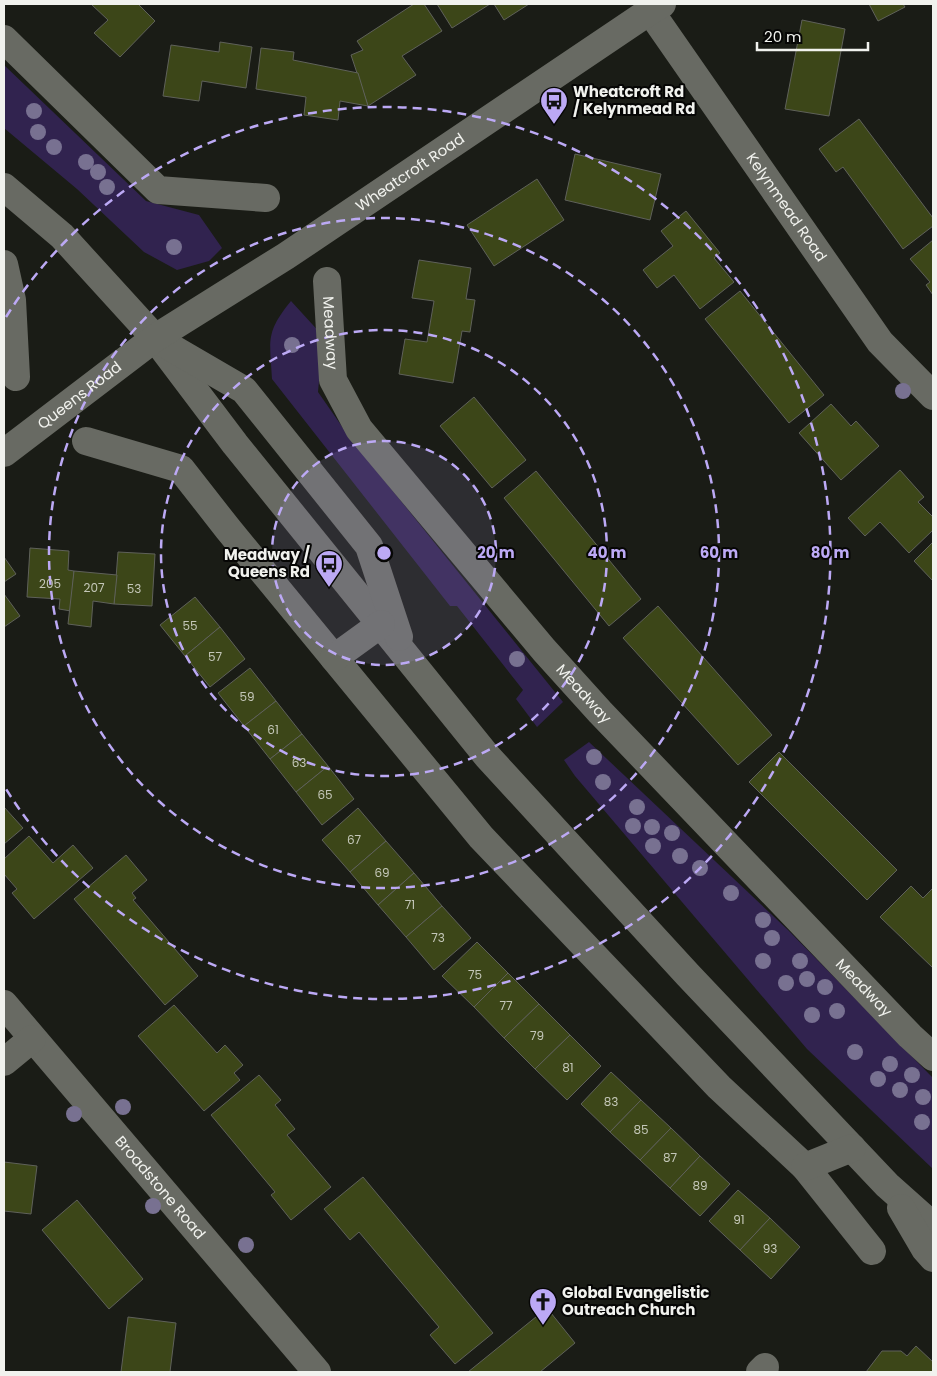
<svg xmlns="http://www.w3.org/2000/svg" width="937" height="1376" viewBox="0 0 937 1376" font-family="Poppins,sans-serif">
	<rect width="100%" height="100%" fill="#1a1c16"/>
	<!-- green -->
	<g fill="#31234f">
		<polygon points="4,65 146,201 199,215 222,248 209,261 177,270 144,252 77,189 4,128"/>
		<path d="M291,301L323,336L318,392L350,438L563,702L537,727L516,699L523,690L457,606H450L272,379C270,340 265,333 291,301Z"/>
		<polygon points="589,742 788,930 933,1078 933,1169 807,1049 575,776 564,760"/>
	</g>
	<!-- building -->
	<g fill="#3c4618" stroke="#5f615a">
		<polygon points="91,4 138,4 155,21 120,57 94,33 108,20"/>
		<polygon points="414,4 424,4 442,31 402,56 416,75 368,106 351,55 363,50 357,41"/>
		<polygon points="437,4 490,4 452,28"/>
		<polygon points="494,4 529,4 504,20"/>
		<polygon points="869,4 903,4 905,7 878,21"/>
		<polygon points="802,20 845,29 829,116 785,109"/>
		<polygon points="220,42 252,47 246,88 202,81 199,101 163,96 171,45 219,52"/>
		<polygon points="261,48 294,52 293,60 358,73 368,106 340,101 338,120 304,115 306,97 256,89"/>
		<polygon points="859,119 933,218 933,226 903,249 843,167 836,172 819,149"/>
		<polygon points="575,154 661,174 650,220 565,200"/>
		<polygon points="537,179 564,220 494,266 467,225"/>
		<polygon points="686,211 720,253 714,258 734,282 700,309 674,275 657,288 643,270 673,246 661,231"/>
		<polygon points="933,240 933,295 926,285 930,282 910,259"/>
		<polygon points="419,260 471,268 466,299 475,300 470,332 462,331 453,383 399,374 405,339 427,342 434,301 412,298"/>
		<polygon points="740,291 824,395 789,423 705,319"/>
		<polygon points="474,397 526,460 492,488 440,426"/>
		<polygon points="831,404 851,426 856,421 879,446 841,480 799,433"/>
		<polygon points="900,470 924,497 918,502 933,517 933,530 909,553 880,522 865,536 848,518"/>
		<polygon points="536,471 641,599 609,626 504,498"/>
		<polygon points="933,542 933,581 914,561"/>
		<polygon points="30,548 69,551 68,570 74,571 71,611 59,609 60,599 27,597"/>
		<polygon points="118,552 155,554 152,606 114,604"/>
		<polygon points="4,557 16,574 4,582"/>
		<polygon points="74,571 117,575 114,604 93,601 91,627 68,624"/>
		<polygon points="4,594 20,616 4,627"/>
		<polygon points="195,597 220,627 185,656 160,625"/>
		<polygon points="658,606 772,735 738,765 623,638"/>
		<polygon points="220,627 245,659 210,687 185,656"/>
		<polygon points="250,668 276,701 244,726 218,693"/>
		<polygon points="276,701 302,734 270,759 244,726"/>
		<polygon points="302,734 328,766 296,792 270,759"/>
		<polygon points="779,752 897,870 867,900 749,782"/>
		<polygon points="328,766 354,799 322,825 296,792"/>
		<polygon points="4,807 23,828 4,844"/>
		<polygon points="358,808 386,841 350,872 322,840"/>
		<polygon points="29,836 53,863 73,845 93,868 34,919 12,893 17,889 4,874 4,859"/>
		<polygon points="386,841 414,873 378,905 350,872"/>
		<polygon points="126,855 147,880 132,893 136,898 133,900 198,976 165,1005 74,899"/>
		<polygon points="414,873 442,906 406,937 378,905"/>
		<polygon points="911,886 923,898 933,888 933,968 880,917"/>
		<polygon points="442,906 471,938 434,970 406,937"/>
		<polygon points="477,942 508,973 474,1007 442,976"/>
		<polygon points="508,973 539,1004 504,1038 474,1007"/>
		<polygon points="539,1004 570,1035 535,1069 504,1038"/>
		<polygon points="174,1005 217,1053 225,1045 243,1065 234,1073 240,1080 204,1111 138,1036"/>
		<polygon points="570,1035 601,1066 567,1100 535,1069"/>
		<polygon points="611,1072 641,1100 610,1132 581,1104"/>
		<polygon points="259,1075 281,1100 275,1105 295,1129 287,1135 331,1187 291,1220 271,1195 275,1192 211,1115"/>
		<polygon points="641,1100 671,1128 640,1160 610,1132"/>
		<polygon points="671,1128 700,1156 670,1188 640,1160"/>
		<polygon points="700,1156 730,1184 700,1216 670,1188"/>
		<polygon points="4,1162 37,1166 31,1214 4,1211"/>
		<polygon points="363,1177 493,1333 455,1364 430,1335 439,1327 359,1232 350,1240 324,1209"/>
		<polygon points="738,1190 770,1218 740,1250 709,1221"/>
		<polygon points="77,1200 143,1279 109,1309 42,1230"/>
		<polygon points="770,1218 800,1247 771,1279 740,1250"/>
		<polygon points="547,1308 575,1343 540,1372 468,1372"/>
		<polygon points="128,1317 176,1323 170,1372 121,1372"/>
		<polygon points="916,1346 933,1362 933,1372 866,1372 882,1351 901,1351 907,1356"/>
	</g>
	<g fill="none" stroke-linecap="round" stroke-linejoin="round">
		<!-- minor -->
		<g stroke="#686a63" stroke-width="28">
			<path id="s1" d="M650,11L880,342L933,396"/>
			<polyline points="4,39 158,190 266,198"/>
			<polyline points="4,187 62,236 155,338 235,444 487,756 688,975 887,1185 933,1226"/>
			<polyline points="4,264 12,300 16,377"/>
			<path id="s2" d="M327,281L333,380L359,429L544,650L600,712L910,1036L933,1057"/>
			<polyline points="165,344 244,390 369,546 399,637"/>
			<polyline points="86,441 181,469 228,529 481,837 719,1087 805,1167 872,1251"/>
			<path id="s3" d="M4,453L155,338L286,256L650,11L662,4"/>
			<polyline points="334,658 381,624"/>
			<path id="s4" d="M4,1004L317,1372"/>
			<polyline points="4,1062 32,1039"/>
			<polyline points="805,1167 852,1148"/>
			<polyline points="901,1208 925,1249 933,1258"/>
			<polyline points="760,1372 765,1367"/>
		</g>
	</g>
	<!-- trees -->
	<g fill="#787191">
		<circle cx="34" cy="111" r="8"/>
		<circle cx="38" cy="132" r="8"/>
		<circle cx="54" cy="147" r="8"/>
		<circle cx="86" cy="162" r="8"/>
		<circle cx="98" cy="172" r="8"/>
		<circle cx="107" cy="187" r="8"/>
		<circle cx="174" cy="247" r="8"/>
		<circle cx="292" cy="345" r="8"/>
		<circle cx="903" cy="391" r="8"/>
		<circle cx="517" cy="659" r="8"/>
		<circle cx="594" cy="757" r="8"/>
		<circle cx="603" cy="782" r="8"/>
		<circle cx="637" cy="807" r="8"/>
		<circle cx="633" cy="826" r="8"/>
		<circle cx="652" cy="827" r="8"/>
		<circle cx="672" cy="833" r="8"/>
		<circle cx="653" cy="846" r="8"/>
		<circle cx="680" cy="856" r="8"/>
		<circle cx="700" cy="868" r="8"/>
		<circle cx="731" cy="893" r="8"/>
		<circle cx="763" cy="920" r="8"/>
		<circle cx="772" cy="938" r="8"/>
		<circle cx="763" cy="961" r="8"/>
		<circle cx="800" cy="961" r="8"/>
		<circle cx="807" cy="979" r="8"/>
		<circle cx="786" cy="983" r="8"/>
		<circle cx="825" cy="987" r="8"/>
		<circle cx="837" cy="1011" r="8"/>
		<circle cx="812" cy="1015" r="8"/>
		<circle cx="855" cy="1052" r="8"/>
		<circle cx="890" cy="1064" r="8"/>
		<circle cx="912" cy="1075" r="8"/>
		<circle cx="878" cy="1079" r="8"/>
		<circle cx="900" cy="1090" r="8"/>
		<circle cx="923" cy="1097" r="8"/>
		<circle cx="123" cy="1107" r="8"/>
		<circle cx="74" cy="1114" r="8"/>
		<circle cx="922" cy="1122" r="8"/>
		<circle cx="153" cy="1206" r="8"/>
		<circle cx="246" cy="1245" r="8"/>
	</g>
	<!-- distance rings -->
	<circle cx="384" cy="553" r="112" fill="#bca9f5" fill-opacity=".12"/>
	<g fill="none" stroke="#bca9f5" stroke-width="2.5" stroke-dasharray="9 6">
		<circle cx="384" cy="553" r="112"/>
		<circle cx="384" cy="553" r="223"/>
		<circle cx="384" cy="553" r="335"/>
		<path d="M6 317A446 446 0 1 1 6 789"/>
	</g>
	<!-- icons -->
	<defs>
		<symbol id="bus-pin" viewBox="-11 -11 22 30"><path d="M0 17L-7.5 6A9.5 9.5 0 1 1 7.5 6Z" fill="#bca9f5" stroke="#060605"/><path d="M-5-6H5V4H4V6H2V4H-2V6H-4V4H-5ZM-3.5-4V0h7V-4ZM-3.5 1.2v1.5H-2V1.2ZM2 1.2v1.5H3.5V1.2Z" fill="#111"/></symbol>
		<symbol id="church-pin" viewBox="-11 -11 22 30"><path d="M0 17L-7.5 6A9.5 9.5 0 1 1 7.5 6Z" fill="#bca9f5" stroke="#060605"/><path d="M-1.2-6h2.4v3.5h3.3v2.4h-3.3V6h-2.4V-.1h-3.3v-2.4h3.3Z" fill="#111"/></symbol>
	</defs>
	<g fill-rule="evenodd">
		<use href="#bus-pin" x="538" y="85" width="32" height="43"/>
		<use href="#bus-pin" x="313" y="548" width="32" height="43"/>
		<use href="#church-pin" x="527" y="1286" width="32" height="43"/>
	</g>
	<g text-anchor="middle" stroke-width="4" stroke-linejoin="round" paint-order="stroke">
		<!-- number labels -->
		<g font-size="12" fill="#c4c7b8">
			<text x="50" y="588">205</text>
			<text x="94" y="592">207</text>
			<text x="134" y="593">53</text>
			<text x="190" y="630">55</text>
			<text x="215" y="661">57</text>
			<text x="247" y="701">59</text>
			<text x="273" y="734">61</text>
			<text x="299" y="767">63</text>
			<text x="325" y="799">65</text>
			<text x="354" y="844">67</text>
			<text x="382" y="877">69</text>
			<text x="410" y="909">71</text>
			<text x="438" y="942">73</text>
			<text x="475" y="979">75</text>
			<text x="506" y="1010">77</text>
			<text x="537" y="1040">79</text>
			<text x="568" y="1072">81</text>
			<text x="611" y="1106">83</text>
			<text x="641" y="1134">85</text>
			<text x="670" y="1162">87</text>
			<text x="700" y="1190">89</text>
			<text x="739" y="1224">91</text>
			<text x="770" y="1253">93</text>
		</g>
		<!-- poi labels -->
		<g font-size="15" font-weight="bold" fill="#f1f2ee" stroke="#060605" text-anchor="start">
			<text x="573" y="97">Wheatcroft Rd<tspan x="573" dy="17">/ Kelynmead Rd</tspan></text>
			<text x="310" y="560" text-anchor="end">Meadway /<tspan x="310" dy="17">Queens Rd</tspan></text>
			<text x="562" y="1298">Global Evangelistic<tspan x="562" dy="17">Outreach Church</tspan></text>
		</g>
		<!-- street labels -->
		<g font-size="15" fill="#f1f2ee" stroke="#060605">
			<text dy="5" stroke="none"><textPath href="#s3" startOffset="494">Wheatcroft Road</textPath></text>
			<text dy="5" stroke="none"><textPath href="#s1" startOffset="239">Kelynmead Road</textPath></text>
			<text dy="5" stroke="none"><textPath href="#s2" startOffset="52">Meadway</textPath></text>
			<text dy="5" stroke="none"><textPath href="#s3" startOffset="95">Queens Road</textPath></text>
			<text dy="5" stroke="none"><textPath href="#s2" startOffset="502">Meadway</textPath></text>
			<text dy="5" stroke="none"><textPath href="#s2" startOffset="908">Meadway</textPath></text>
			<text dy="5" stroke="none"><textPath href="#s4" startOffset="241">Broadstone Road</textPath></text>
		</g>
	</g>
	<circle cx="384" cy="553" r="8" fill="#bca9f5" stroke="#060605" stroke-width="2.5"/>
	<g font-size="15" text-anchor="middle" font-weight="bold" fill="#bca9f5" stroke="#060605" stroke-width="4" stroke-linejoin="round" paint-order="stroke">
		<text x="496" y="558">20 m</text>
		<text x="607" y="558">40 m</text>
		<text x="719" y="558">60 m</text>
		<text x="830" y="558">80 m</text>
	</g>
	<!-- border -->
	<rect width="937" height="1376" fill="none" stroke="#f1f2ee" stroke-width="10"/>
	<!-- scale -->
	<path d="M757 42v8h111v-8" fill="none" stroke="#f1f2ee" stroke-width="2.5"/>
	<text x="764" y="42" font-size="15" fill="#f1f2ee" stroke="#060605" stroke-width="4" paint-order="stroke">20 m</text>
</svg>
